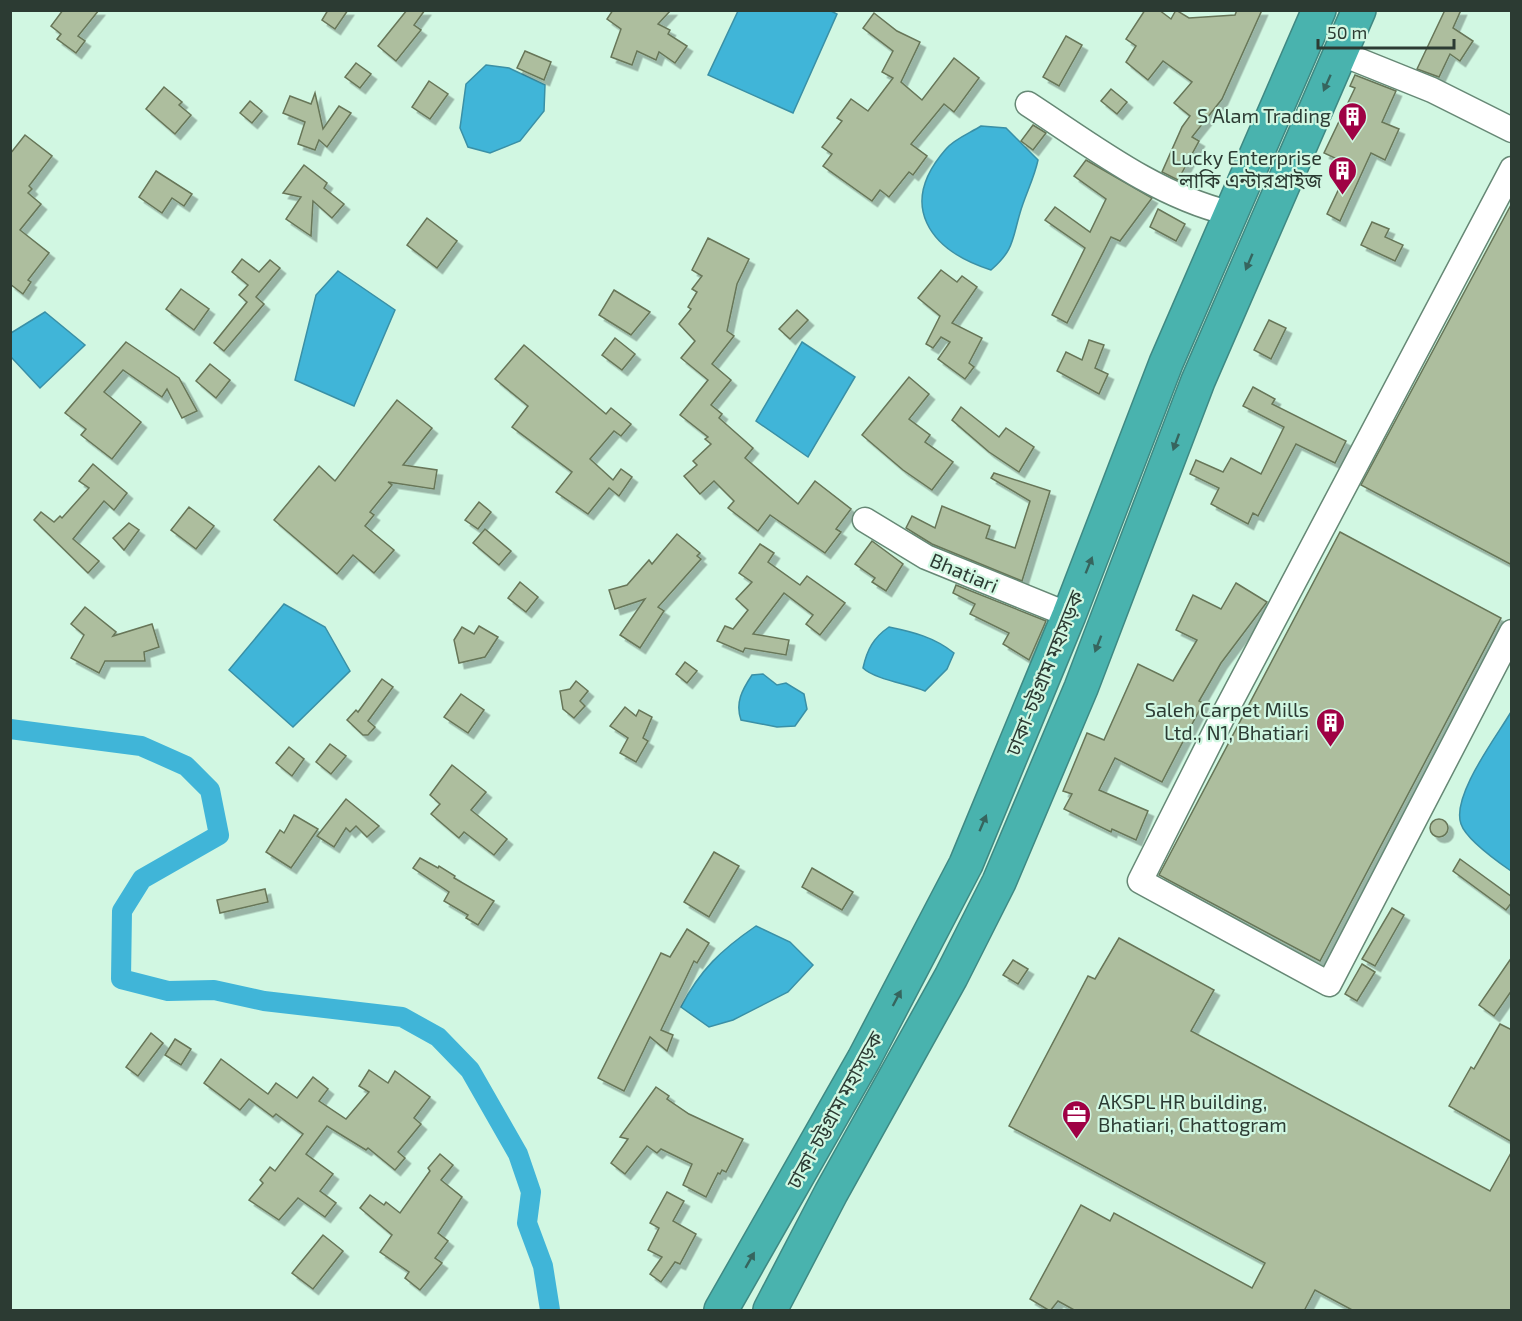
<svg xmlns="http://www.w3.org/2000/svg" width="1522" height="1321" viewBox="0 0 1522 1321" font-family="'Exo 2','Noto Sans Bengali',sans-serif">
	<defs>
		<filter id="shadow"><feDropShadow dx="5.5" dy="5.5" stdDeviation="0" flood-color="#0004"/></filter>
	</defs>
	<rect width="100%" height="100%" fill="#d1f7e2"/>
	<!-- water -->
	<g fill="#40b5d8" stroke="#3a90a6" stroke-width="1.5">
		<polygon points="831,11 837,14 793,113 708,75 738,11"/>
		<polygon points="486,65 509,68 545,85 544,111 520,141 490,153 468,147 460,128 466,84"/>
		<path d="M981,126L1006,128L1038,160C1034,179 1025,195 1020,213C1012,240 1014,250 991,270C929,250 897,205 946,149C954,139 970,133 981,126Z"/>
		<polygon points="338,271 395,310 354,406 295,380 316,295"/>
		<polygon points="45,312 85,345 40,388 11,357 11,333"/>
		<polygon points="802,342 855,377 808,457 756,421"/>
		<polygon points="284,604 325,627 350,671 293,727 229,670"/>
		<path d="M889,627C913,632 934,637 954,653L947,669L925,691C908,684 874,679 863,668C867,650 873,638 889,627Z"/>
		<path d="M763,674L777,685L786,683L804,694L807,709L795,726L777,727L741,720C735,703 742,690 752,675Z"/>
		<path d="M1511,712V871C1498,862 1466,839 1461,824C1451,796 1497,736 1511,712Z"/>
		<path d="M756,926L790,942L813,965L788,992L733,1020L709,1027L681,1007C700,970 721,950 756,926Z"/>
	</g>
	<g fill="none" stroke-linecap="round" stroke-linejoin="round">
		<!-- canal -->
		<polyline stroke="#40b5d8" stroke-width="20" points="10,729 141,746 186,766 210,790 219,835 142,879 122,911 121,979 168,991 214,990 264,1001 402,1017 438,1037 470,1070 518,1154 531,1192 527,1223 543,1266 550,1310"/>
	</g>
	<!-- building -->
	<g fill="#adbe9e" stroke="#677658" stroke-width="1.5" filter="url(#shadow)">
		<polygon points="63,10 99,10 78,36 85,41 76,53 57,39 61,34 51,26"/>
		<polygon points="328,10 348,10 335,29 322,20"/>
		<polygon points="407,10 425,10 414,25 421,30 396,61 378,46"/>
		<polygon points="613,10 671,10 658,24 670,30 668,34 687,46 675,63 659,52 656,60 637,51 632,65 611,57 621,29 607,19"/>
		<polygon points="1145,10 1159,10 1171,19 1176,10 1189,18 1235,15 1237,10 1262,10 1222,99 1192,137 1199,141 1178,180 1162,172 1182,127 1190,116 1174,103 1192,82 1163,61 1148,80 1126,62 1136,46 1126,39"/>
		<polygon points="1445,10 1461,10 1453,28 1473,41 1460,61 1450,54 1439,77 1417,69"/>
		<polygon points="874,13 897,31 920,42 901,82 922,100 954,58 979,78 954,112 944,104 911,144 927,156 913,175 909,172 889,197 880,190 872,201 823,166 832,154 822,147 842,121 837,118 851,99 868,111 893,78 882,72 893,51 863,28"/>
		<polygon points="1066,36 1082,45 1059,86 1043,77"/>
		<polygon points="525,51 551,62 544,80 517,68"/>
		<polygon points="356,63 371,74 360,88 345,77"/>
		<polygon points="1355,75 1396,91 1382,122 1399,129 1385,160 1371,153 1340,221 1327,214 1350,165 1324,153 1355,88 1350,86"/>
		<polygon points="429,81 448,94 430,119 412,107"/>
		<polygon points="164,87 182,102 179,105 191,115 175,134 146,109"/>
		<polygon points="1111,89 1127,102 1117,114 1101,101"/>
		<polygon points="315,93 323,129 339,106 351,113 327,147 319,140 315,150 298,144 305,122 283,113 290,96 311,104"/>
		<polygon points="250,101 262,111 252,123 240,113"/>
		<polygon points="1033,125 1046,133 1033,150 1021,141"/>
		<polygon points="25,135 52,156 29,186 32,189 28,193 41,204 20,230 49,253 28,280 31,282 23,294 10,284 10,154"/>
		<polygon points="1086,160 1152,198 1120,241 1111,237 1067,323 1052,315 1085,248 1045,220 1055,207 1090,232 1106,199 1074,176"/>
		<polygon points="304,165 327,183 324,188 344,204 332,218 313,201 311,236 286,219 301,197 283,193"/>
		<polygon points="156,171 192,194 184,206 172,198 162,213 139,197"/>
		<polygon points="1512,203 1512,565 1361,485"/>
		<polygon points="1158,209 1185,224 1176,241 1150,227"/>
		<polygon points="427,218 457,241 437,268 407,245"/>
		<polygon points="1372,222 1389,229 1385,237 1403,245 1395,261 1361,245"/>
		<polygon points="708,238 749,259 737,284 727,331 734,336 712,364 731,380 711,405 722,414 719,418 753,448 745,458 798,504 815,481 851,509 836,529 841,532 825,553 770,515 758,531 728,508 734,501 714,481 700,494 684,476 697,465 693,461 711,444 705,439 708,437 680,415 708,380 681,358 695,341 679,324 691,309 688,307 697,292 692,289 702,276 692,270"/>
		<polygon points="242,259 259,272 270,260 280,268 256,297 264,304 224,351 214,343 247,302 239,295 248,285 232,272"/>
		<polygon points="941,270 957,282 962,276 977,287 952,323 982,338 969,363 974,367 965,379 938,359 950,342 941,337 933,348 926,344 940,316 918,298"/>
		<polygon points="181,289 209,309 194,330 166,309"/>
		<polygon points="614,290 650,312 631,335 599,315"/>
		<polygon points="797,310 808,320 790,339 779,329"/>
		<polygon points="1269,320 1286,328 1271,359 1254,350"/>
		<polygon points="615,338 635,354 622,370 602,355"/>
		<polygon points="1089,340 1104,345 1095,368 1108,374 1099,394 1057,371 1066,352 1082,360"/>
		<polygon points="126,342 179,378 197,411 182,418 167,389 162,397 123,370 104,392 141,422 112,459 81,435 86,429 65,413"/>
		<polygon points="524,345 606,414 611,408 631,424 621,436 614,431 590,459 613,480 621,469 632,477 619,496 609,488 588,514 556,492 572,472 512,427 528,406 495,379"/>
		<polygon points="210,364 230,380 216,398 196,381"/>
		<polygon points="909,377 929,394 909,419 930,435 925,442 953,462 932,490 903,470 862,435"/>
		<polygon points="1253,387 1275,399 1272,404 1346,441 1335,463 1296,444 1258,516 1253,513 1248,524 1211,504 1219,488 1190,474 1196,460 1223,472 1231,458 1261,474 1284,427 1243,406"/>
		<polygon points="397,400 432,428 403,465 437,470 434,489 388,482 392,485 370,512 374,515 365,526 394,550 374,573 353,555 337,574 274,520 319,466 335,481"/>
		<polygon points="961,407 999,437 1006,428 1034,447 1019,472 989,452 952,420"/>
		<polygon points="93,464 127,493 114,510 104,501 73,539 99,561 88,573 34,520 41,512 54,522 60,516 62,518 89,488 79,481"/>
		<polygon points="994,473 1050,491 1022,581 932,544 906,528 912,516 935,528 942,506 990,526 986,538 1015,548 1030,501 991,478"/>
		<polygon points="479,502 491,512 478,529 465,520"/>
		<polygon points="189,507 214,526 196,549 171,530"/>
		<polygon points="129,523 139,530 124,550 113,538"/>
		<polygon points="485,529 511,551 499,565 473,543"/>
		<polygon points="1340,532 1501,618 1320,961 1159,875"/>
		<polygon points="677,534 700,553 697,556 701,559 658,607 664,611 640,648 620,635 645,599 615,609 609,590 627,585 649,560 652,564"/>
		<polygon points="872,541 903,564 886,591 872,582 875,578 855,564"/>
		<polygon points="760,544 774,553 768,562 800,585 807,576 845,603 820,635 806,624 813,615 784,593 753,634 789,640 786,655 745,648 743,652 717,641 725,626 733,629 748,610 736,599 752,582 739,573"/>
		<polygon points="520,582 538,597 526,612 508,598"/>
		<polygon points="1236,583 1267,602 1221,663 1199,701 1203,703 1162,782 1115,758 1099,790 1148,811 1136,840 1112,829 1111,832 1064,809 1072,794 1063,791 1087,733 1104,740 1138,664 1173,681 1197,640 1176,630 1193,595 1221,609"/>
		<polygon points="956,585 1046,621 1029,660 1003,644 1009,633 970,614 975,604 953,593"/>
		<polygon points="85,607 116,632 113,636 152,624 159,647 144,652 145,661 105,661 99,673 71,658 84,635 71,624"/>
		<polygon points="479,626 498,637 485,657 459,663 454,640 462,627 474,634"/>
		<polygon points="685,662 697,671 687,683 676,674"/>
		<polygon points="382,679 393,687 368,721 375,727 368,735 363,735 347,720 356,710 358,712"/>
		<polygon points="576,681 588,691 580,701 585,706 574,718 563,709 560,691 570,689"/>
		<polygon points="461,694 484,710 468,733 444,717"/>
		<polygon points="625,707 636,716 639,710 652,717 643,738 648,741 636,762 620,753 628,738 610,726"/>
		<polygon points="330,744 346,756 331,774 316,762"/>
		<polygon points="289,747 304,759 292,776 276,763"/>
		<polygon points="452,765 486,792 471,810 507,839 494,855 464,832 459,838 431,814 440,804 430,795"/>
		<polygon points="346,799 379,826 367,837 356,826 350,832 346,828 334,847 317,836"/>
		<polygon points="294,815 318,829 291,868 266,852 280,830 284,833"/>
		<circle cx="1439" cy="828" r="9"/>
		<polygon points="714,852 739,866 709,917 684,902"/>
		<polygon points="420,858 438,868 439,866 455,876 454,878 494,901 478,925 466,918 468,915 444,901 449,892 413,868"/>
		<polygon points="1460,859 1512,897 1512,902 1506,910 1453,871"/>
		<polygon points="812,868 853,892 842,910 802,887"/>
		<polygon points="265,889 268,902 220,913 217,900"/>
		<polygon points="1392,908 1404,915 1375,966 1362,959"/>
		<polygon points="687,929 709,943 697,963 694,961 661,1030 673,1035 667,1051 650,1037 624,1091 598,1078 661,953 670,957"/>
		<polygon points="1119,938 1214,990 1191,1031 1490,1191 1512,1151 1512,1311 1354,1311 1315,1290 1304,1311 1076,1311 1058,1301 1050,1311 1030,1299 1081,1205 1110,1221 1114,1213 1252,1288 1265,1263 1009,1126 1088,976 1095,979"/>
		<polygon points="1512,957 1512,990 1494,1016 1479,1005"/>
		<polygon points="1013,960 1028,969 1018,984 1003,975"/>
		<polygon points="1362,964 1375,972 1357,1001 1345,994"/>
		<polygon points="1500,1024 1512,1030 1512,1142 1449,1106 1471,1067 1474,1069"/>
		<polygon points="151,1033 163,1043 138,1076 126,1067"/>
		<polygon points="175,1039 191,1049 181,1065 165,1055"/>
		<polygon points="221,1059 268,1094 276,1083 297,1098 313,1077 328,1089 319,1101 346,1119 369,1092 359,1086 369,1070 388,1083 395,1071 430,1097 414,1118 421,1124 398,1152 405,1158 395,1170 368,1148 366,1150 327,1126 306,1154 333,1174 320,1191 336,1203 325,1217 298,1198 279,1220 249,1200 263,1183 260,1180 270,1167 275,1171 303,1134 276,1114 273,1117 249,1099 240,1110 204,1083"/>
		<polygon points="656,1087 669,1096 667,1099 689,1114 743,1139 726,1172 722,1170 720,1174 718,1173 706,1197 683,1185 692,1164 661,1149 657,1153 647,1146 625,1174 611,1163 628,1139 620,1137"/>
		<polygon points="440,1154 453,1165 441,1180 462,1197 438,1233 448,1241 435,1258 442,1263 420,1290 405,1278 409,1272 380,1252 392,1235 360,1208 370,1195 384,1205 386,1202 400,1213 430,1171 428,1168"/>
		<polygon points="667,1192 684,1201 673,1221 696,1234 680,1264 675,1262 661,1282 650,1274 662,1257 648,1250 659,1228 650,1223"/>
		<polygon points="323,1235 343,1251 313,1289 292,1273"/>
	</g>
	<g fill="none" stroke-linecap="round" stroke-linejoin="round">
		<defs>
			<g id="minor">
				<polyline points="1340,53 1432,90 1512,130"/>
				<path d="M1028,104C1091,145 1155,195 1229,213"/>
				<polyline points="1512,169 1222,718 1140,881 1329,984 1512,632"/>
				<polyline points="865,520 926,557 1069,615"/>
			</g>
			<g id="highway">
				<polyline points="721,1310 864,1059 966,864 1069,615 1166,363 1319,10"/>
				<polyline points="770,1310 831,1193 951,977 999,882 1081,688 1198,381 1359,10"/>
			</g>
		</defs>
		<!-- minor casing -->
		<use href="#minor" stroke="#668875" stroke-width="27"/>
		<!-- highway casing -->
		<use href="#highway" stroke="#3f8983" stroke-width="36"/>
		<!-- minor -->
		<use href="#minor" stroke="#fff" stroke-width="24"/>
		<!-- highway -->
		<use href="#highway" stroke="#49b3ae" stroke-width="33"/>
	</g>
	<!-- one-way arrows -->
	<defs><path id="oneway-solid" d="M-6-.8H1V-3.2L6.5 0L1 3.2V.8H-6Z" transform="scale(1.5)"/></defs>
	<g fill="#36655e">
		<use href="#oneway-solid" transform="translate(1327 83) rotate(114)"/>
		<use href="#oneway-solid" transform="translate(1249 262) rotate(113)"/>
		<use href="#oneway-solid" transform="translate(1176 442) rotate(110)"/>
		<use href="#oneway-solid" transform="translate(1089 565) rotate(-68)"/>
		<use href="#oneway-solid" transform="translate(1098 644) rotate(111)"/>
		<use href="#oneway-solid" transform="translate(983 823) rotate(-67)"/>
		<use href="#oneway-solid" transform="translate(897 998) rotate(-62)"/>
		<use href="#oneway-solid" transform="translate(750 1260) rotate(-60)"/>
	</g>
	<!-- icons -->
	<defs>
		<symbol id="building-pin" viewBox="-11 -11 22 30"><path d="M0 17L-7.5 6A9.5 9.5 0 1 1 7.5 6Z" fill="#9f0144" stroke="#d1f7e2"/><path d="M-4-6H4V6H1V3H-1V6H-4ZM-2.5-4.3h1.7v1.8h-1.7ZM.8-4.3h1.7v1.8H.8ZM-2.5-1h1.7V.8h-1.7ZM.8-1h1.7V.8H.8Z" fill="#fff"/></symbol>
		<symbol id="office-pin" viewBox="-11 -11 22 30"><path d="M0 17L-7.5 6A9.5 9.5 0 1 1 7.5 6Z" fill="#9f0144" stroke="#d1f7e2"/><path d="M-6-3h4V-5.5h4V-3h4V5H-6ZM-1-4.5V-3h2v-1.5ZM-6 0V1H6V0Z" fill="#fff"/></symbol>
	</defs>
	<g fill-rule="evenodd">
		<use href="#building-pin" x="1336" y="100" width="33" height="45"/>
		<use href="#building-pin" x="1326" y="154" width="33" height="45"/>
		<use href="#building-pin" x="1314" y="706" width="33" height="45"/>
		<use href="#office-pin" x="1060" y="1098" width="33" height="45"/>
	</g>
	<g text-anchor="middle" stroke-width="4.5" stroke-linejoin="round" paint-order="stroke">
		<!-- poi labels -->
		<g font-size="20" fill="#2c3b33" stroke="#d1f7e2" text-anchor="end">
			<text x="1331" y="123">S Alam Trading</text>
			<text x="1322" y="165">Lucky Enterprise<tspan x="1322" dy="23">লাকি এন্টারপ্রাইজ</tspan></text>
			<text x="1309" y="717">Saleh Carpet Mills<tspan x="1309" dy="23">Ltd., N1, Bhatiari</tspan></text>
			<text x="1098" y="1109" text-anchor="start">AKSPL HR building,<tspan x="1098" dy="23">Bhatiari, Chattogram</tspan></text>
		</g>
		<!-- street labels -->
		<g font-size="20" fill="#2c3b33" stroke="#d1f7e2">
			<text transform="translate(964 573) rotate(23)" y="7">Bhatiari</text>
			<text transform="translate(1045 673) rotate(-68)" y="7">ঢাকা-চট্টগ্রাম মহাসড়ক</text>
			<text transform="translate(835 1110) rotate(-61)" y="7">ঢাকা-চট্টগ্রাম মহাসড়ক</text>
		</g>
	</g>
	<!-- border -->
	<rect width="1522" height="1321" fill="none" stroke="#2c3b33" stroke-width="24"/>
	<!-- scale -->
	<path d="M1318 39v9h136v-9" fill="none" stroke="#2c3b33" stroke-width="3"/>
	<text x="1327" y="39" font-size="18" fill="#2c3b33" stroke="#d1f7e2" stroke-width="4.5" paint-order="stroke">50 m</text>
</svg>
